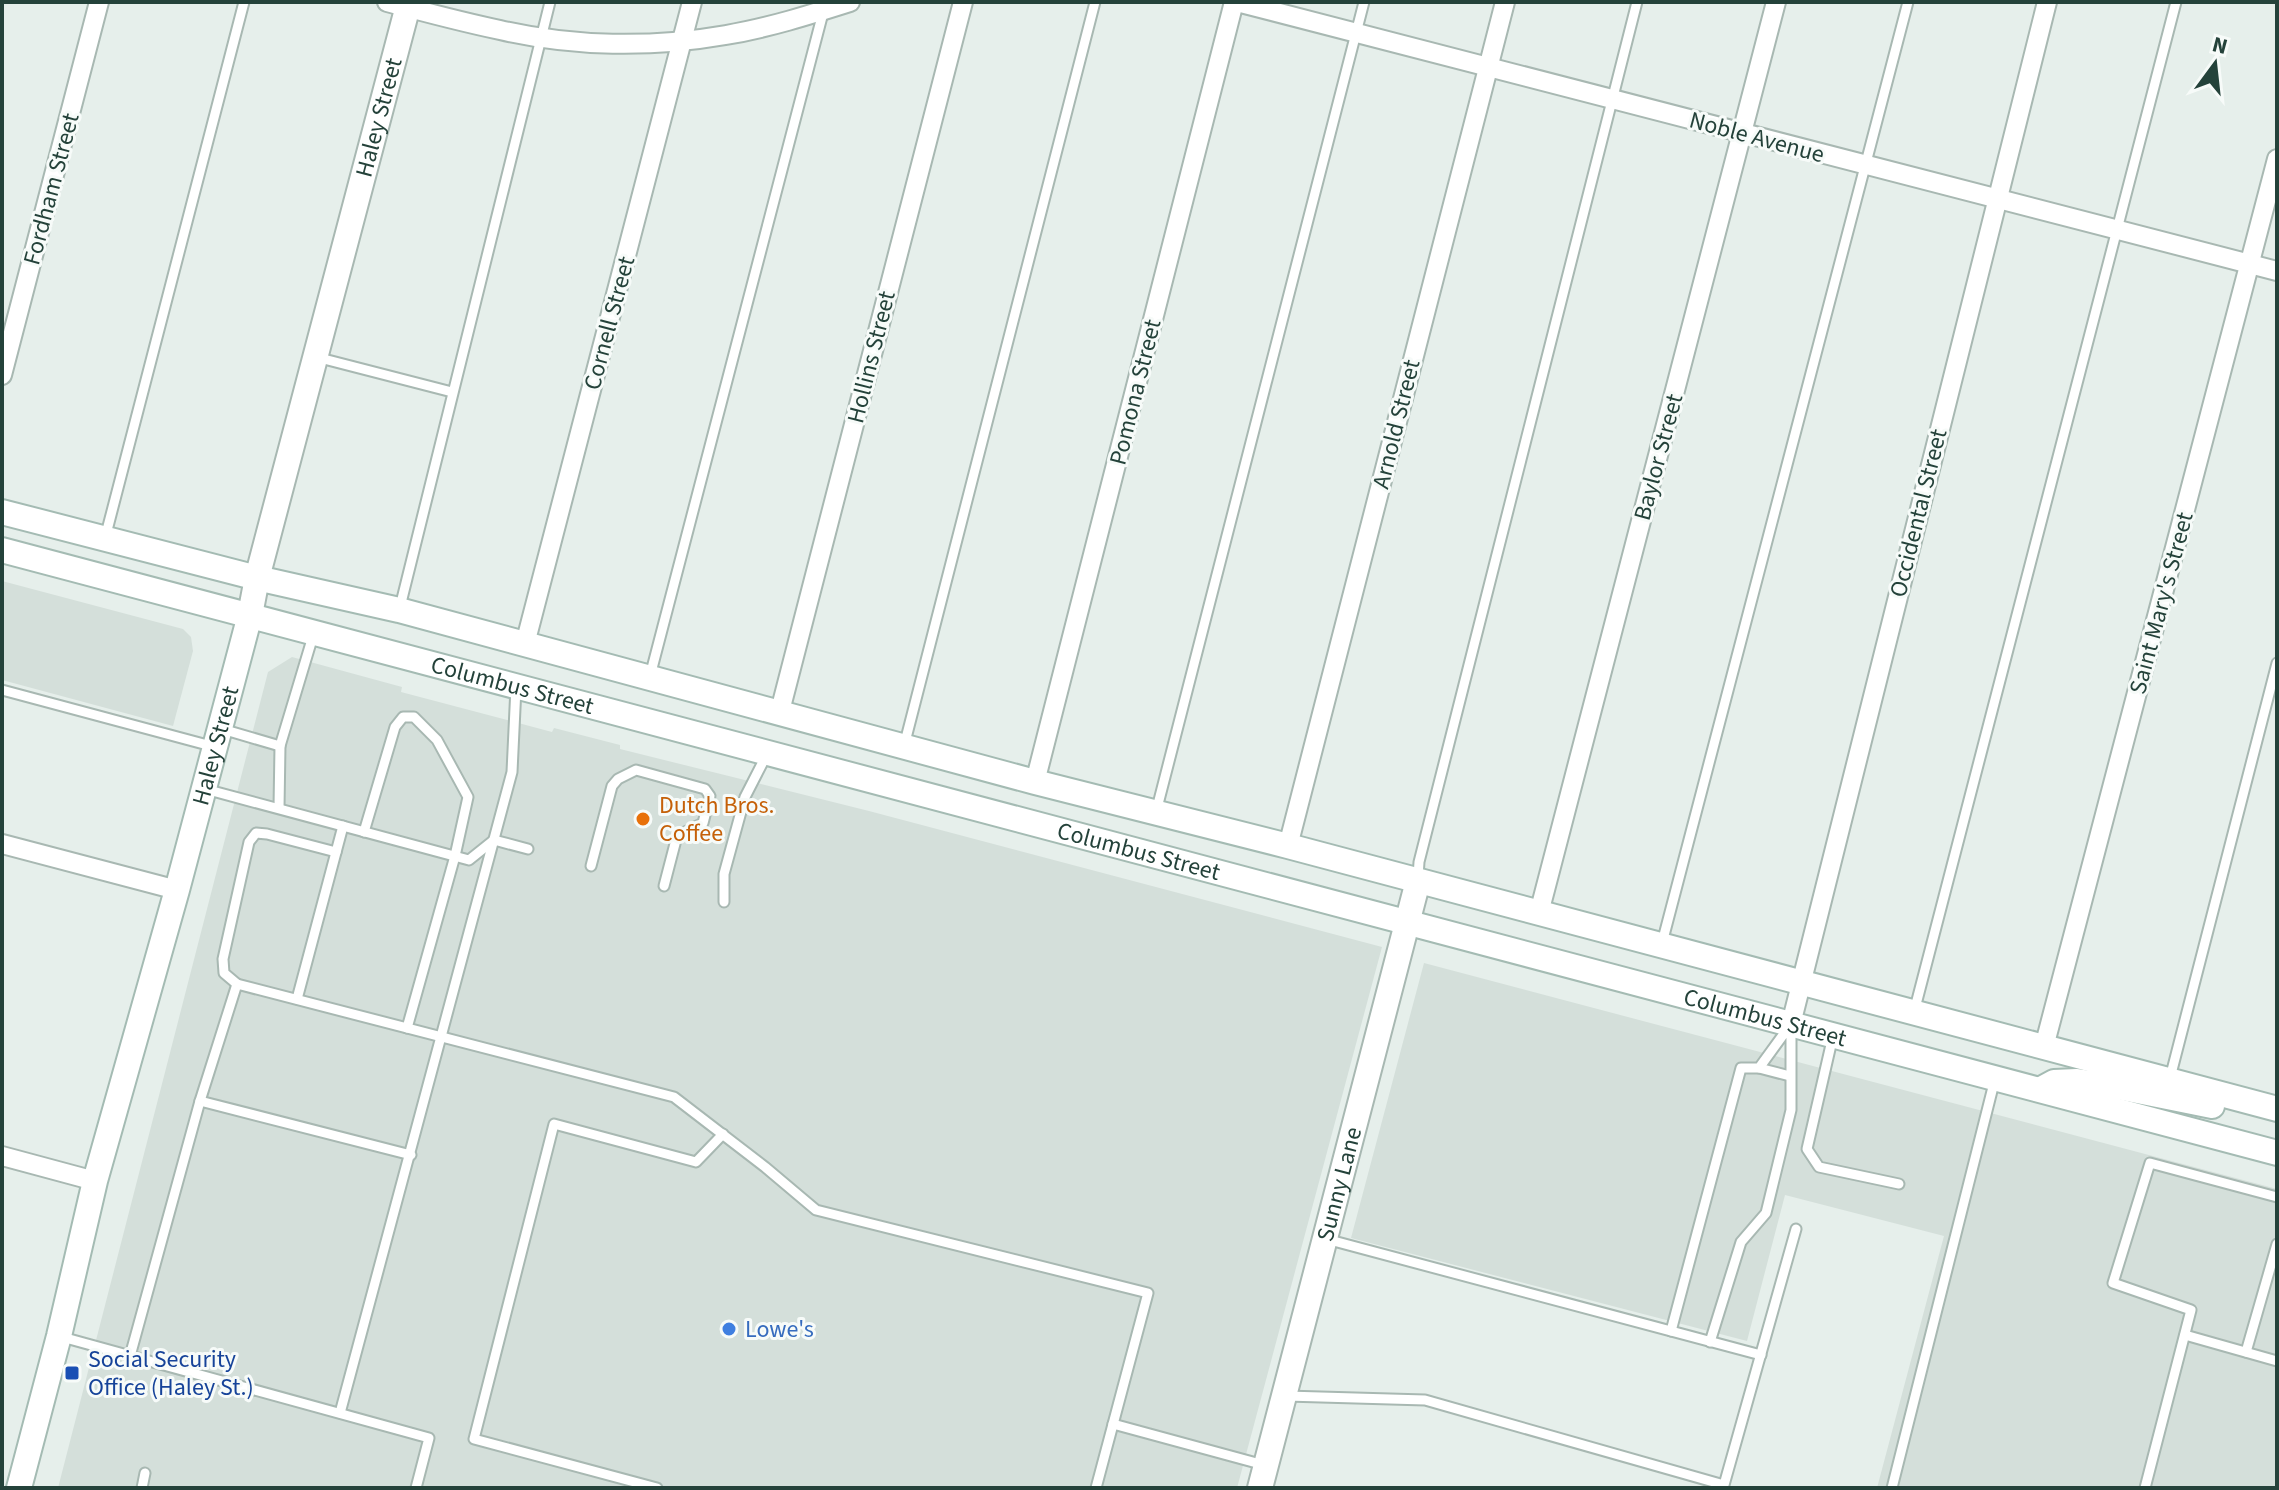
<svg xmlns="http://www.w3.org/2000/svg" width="2279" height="1490" viewBox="0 0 2279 1490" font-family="'Source Sans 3',sans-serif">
	<rect width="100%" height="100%" fill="#e6efeb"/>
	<!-- built -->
	<g fill="#d4dfda">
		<polygon points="2,581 183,629 191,637 193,651 173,726 2,680"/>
		<polygon points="292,657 402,687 401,692 552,732 554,728 620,745 620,749 869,811 1382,947 1237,1488 58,1488 268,672"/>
		<polygon points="1424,963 2277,1189 2277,1488 1877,1488 1944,1236 1785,1195 1747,1341 1351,1238"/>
	</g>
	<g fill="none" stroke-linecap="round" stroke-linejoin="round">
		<defs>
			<g id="service">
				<polyline points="316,357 452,392"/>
				<polyline points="105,538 244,2"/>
				<polyline points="400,607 550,2"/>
				<polyline points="650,676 824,9"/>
				<polyline points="2,690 215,747"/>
				<polyline points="222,729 280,746"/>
				<polyline points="904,746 1095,2"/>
				<polyline points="205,789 469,860 494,840 528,849"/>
				<polyline points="279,808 280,746 313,636"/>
				<polyline points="1156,812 1364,2"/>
				<polyline points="364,832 395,727 403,717 414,717 437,740 468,797 455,856 407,1028"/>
				<polyline points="591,866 612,786 618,779 636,770 705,789 710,796 703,823 677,836 664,886"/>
				<polyline points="1418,877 1419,862 1637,2"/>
				<polyline points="724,902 724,874 745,797 766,756"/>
				<polyline points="1662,943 1908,2"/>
				<polyline points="237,984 224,973 223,959 249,842 256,833 267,834 336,852"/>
				<polyline points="297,999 343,826"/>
				<polyline points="1914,1012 2176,2"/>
				<polyline points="1833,1036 1807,1149 1819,1167 1899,1184"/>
				<polyline points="1759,1068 1790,1076"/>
				<polyline points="2170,1078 2277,663"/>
				<polyline points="200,1101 237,984 674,1097 765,1167 816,1210 1148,1293 1096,1488"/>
				<polyline points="1326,1239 1761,1355"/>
				<polyline points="1671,1331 1741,1068 1759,1068 1791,1024 1791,1110 1766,1213 1741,1242 1710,1342"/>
				<polyline points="2185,1335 2277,1361"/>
				<polyline points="62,1337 429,1438 416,1488"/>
				<polyline points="2246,1352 2277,1244"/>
				<polyline points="130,1356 200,1101 411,1155"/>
				<polyline points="1286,1396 1425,1400 1724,1485 1796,1229"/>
				<polyline points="340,1413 512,772 516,687"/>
				<polyline points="1113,1424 1264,1465"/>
				<polyline points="142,1488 145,1473"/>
				<polyline points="657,1488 474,1439 554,1124 696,1162 723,1134"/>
				<polyline points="1892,1488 1995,1079"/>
				<polyline points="2145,1488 2191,1310 2113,1283 2150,1163 2277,1197"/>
			</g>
			<g id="minor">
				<path d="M387,2C424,12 462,22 500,30C573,47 652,48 726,35C768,28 809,15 850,2"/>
				<polyline points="1237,2 2277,271"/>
				<polyline points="2,375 99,2"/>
				<polyline points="525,644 692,2"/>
				<polyline points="780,711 963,2"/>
				<polyline points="1035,782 1234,2"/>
				<polyline points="2,844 177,890"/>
				<polyline points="1288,846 1505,2"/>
				<polyline points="1539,913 1776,2"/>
				<polyline points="1791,1024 2047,2"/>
				<polyline points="2044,1047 2277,159"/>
				<polyline points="2,1156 95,1181"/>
			</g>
			<g id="tertiary">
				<path id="s1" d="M250,615L257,578L409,2"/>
				<path id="s2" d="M1260,1488L1418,881"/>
			</g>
			<g id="secondary">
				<polyline points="2,512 257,578 399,610 1035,782 1288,846 2277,1109"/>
				<path id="s3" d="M2,550L2277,1153"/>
				<polyline points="2041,1089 2054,1082 2077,1081 2123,1088 2212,1106"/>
				<path id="s4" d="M19,1488L59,1336L95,1181L177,890L250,615"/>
			</g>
		</defs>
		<!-- service casing -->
		<use href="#service" stroke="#a8b8b2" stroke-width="13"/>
		<!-- minor casing -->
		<use href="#minor" stroke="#a8b8b2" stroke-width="22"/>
		<!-- tertiary casing -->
		<use href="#tertiary" stroke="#a8b8b2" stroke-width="28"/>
		<!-- secondary casing -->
		<use href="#secondary" stroke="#a4bbb3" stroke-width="28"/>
		<!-- service -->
		<use href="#service" stroke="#fff" stroke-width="9"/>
		<!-- minor -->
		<use href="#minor" stroke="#fff" stroke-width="18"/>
		<!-- tertiary -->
		<use href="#tertiary" stroke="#fff" stroke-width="24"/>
		<!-- secondary -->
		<use href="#secondary" stroke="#fff" stroke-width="24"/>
	</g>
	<!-- markers -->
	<circle fill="#e8710a" stroke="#f7fbf9" stroke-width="3" cx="643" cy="819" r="8"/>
	<circle fill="#3f7fe0" stroke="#f7fbf9" stroke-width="3" cx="729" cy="1329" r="8"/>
	<rect fill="#1a4fb4" stroke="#f7fbf9" stroke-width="3" x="64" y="1365" width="16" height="16" rx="4"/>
	<g text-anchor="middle" stroke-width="6" stroke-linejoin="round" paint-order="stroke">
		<!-- street labels -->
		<g font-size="24" fill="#24423a" stroke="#f7fbf9">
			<text dy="8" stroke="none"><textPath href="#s1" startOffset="514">Haley Street</textPath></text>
			<text transform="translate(1757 137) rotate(15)" y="8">Noble Avenue</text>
			<text transform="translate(51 189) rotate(-75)" y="8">Fordham Street</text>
			<text transform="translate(609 323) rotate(-75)" y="8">Cornell Street</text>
			<text transform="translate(871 357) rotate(-76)" y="8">Hollins Street</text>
			<text transform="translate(1135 392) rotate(-76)" y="8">Pomona Street</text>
			<text transform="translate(1396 424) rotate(-76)" y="8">Arnold Street</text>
			<text transform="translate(1658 457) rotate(-75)" y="8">Baylor Street</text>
			<text transform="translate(1918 513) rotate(-76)" y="8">Occidental Street</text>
			<text transform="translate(2161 603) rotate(-75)" y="8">Saint Mary's Street</text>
			<text dy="8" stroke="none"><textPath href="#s3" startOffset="528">Columbus Street</textPath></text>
			<text dy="8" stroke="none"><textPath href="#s4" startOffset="768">Haley Street</textPath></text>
			<text dy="8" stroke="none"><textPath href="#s3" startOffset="1176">Columbus Street</textPath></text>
			<text dy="8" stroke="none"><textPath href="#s3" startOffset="1824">Columbus Street</textPath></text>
			<text dy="8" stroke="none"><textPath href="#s2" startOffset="314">Sunny Lane</textPath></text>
		</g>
		<!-- food labels -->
		<g font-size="24" fill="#c56008" stroke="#f7fbf9" text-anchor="start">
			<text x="659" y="813">Dutch Bros.<tspan x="659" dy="28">Coffee</tspan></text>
		</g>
		<!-- shop labels -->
		<g font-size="24" fill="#366cbe" stroke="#f7fbf9" text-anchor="start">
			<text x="745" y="1337">Lowe's</text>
		</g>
		<!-- transit labels -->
		<g font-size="24" fill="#164399" stroke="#f7fbf9" text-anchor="start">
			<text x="88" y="1367">Social Security<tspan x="88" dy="28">Office (Haley St.)</tspan></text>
		</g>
	</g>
	<!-- border -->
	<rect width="2279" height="1490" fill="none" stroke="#24423a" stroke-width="8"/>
	<!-- north arrow -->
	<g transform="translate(2215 64) rotate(15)" stroke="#f7fbf9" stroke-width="6" paint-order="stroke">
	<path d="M0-6L14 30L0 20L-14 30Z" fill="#24423a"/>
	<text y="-12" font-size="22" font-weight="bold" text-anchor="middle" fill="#24423a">N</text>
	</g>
</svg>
